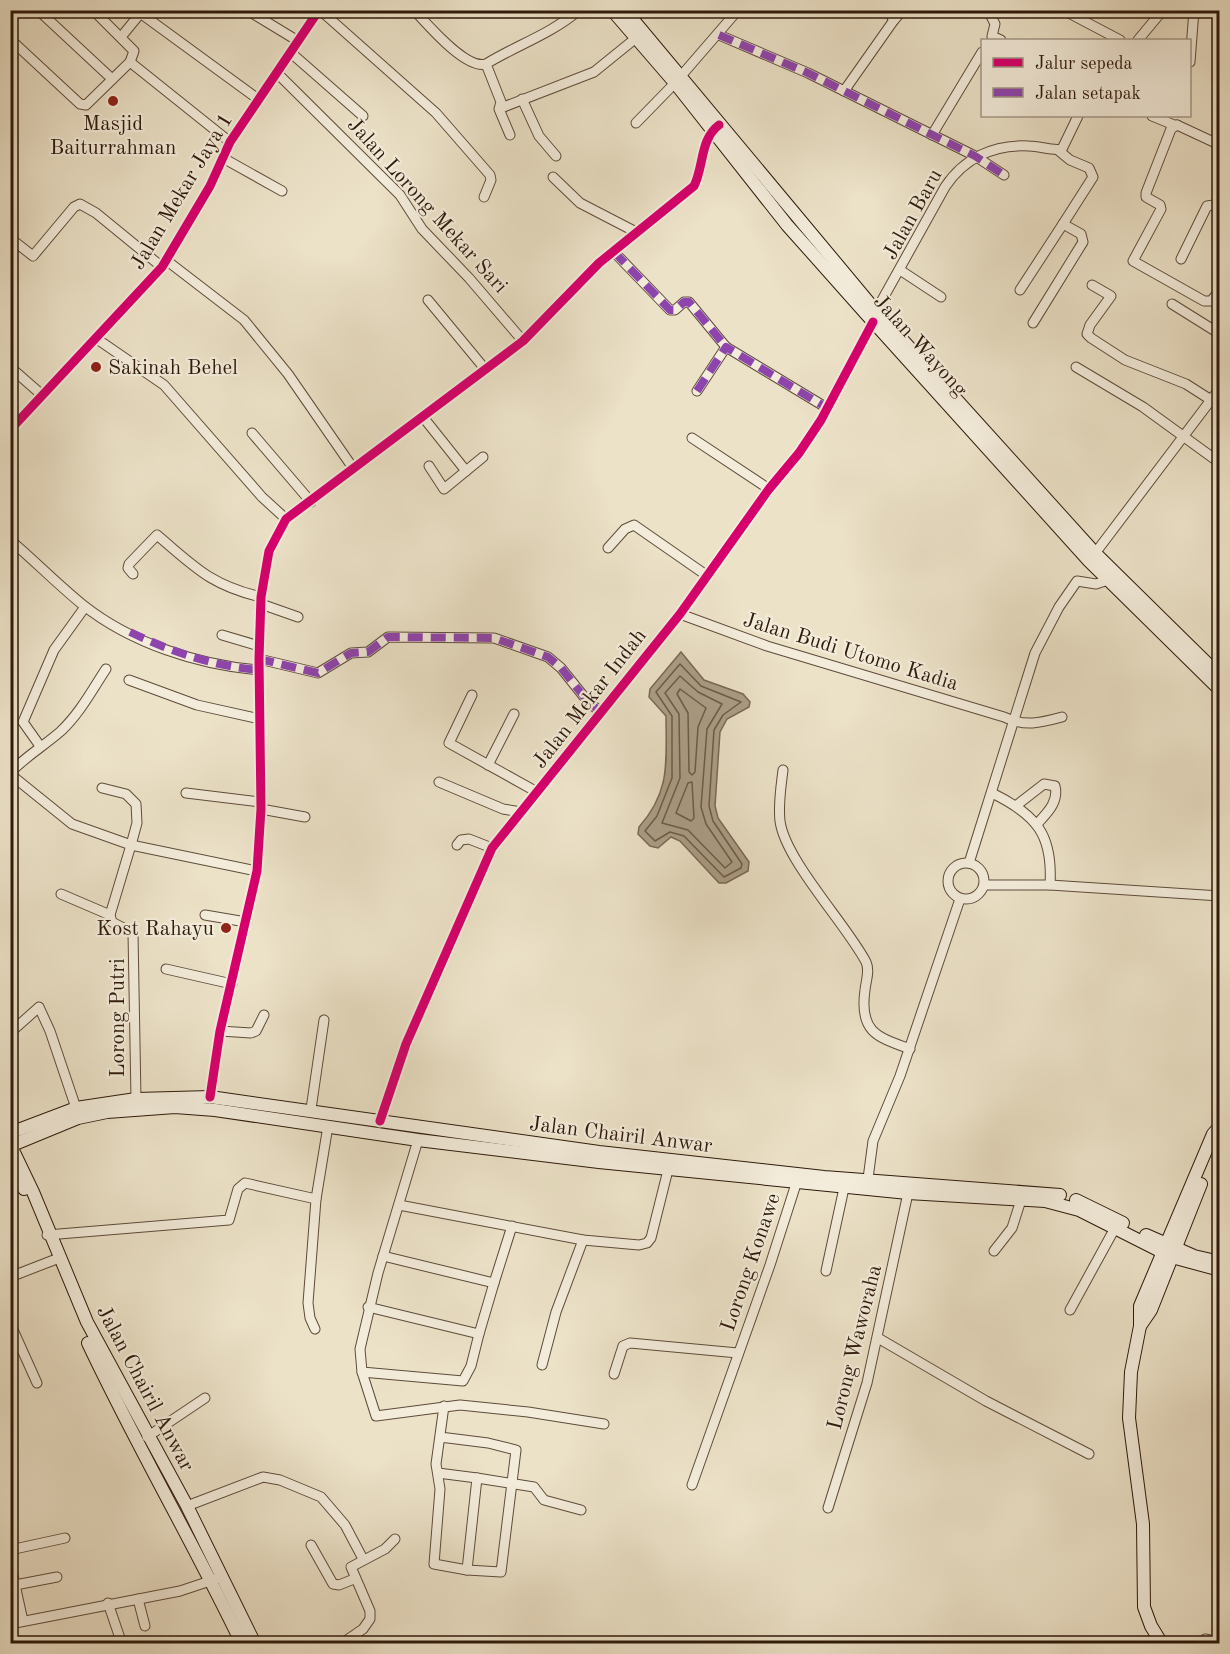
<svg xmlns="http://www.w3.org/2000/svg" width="1230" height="1654" viewBox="0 0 1230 1654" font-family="'Old Standard TT',serif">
	<rect width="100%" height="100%" fill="#ece2c8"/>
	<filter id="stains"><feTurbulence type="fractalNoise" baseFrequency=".00333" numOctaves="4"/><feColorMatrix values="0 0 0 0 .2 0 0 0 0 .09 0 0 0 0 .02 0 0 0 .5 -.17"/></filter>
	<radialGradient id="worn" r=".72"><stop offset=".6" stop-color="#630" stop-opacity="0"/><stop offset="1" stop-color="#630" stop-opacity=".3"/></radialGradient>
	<!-- water -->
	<path fill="#ab9e87" stroke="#796955" stroke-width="1.5" d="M681,652L704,680L743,694L750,702L749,707L727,719L720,732L715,806L718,818L749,862L748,871L726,883H719L680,841L671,837L658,848L650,846L638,834L639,827C671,791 666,762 666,716L649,697L650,689Z"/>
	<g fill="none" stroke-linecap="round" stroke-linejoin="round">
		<!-- shore -->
		<g stroke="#6c5c48" stroke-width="1.5">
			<polygon points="680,664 701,686 741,702 723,715 714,730 709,806 713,821 742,864 741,868 724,877 684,836 670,832 655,841 645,831 657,816 672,778 672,716 656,692"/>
			<polygon points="680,676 698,692 722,704 707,729 701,807 706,824 732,862 725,868 688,830 662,823 680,778 679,714 665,693"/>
			<polygon points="680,689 706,708 698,727 695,772 692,775 689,772 688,713 677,694"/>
			<polygon points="692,782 694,818 691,821 676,813 688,783"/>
		</g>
		<defs>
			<g id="street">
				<polyline points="38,10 111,78"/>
				<polyline points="247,10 298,41"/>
				<polyline points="320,10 436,113 490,175 491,180 484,197"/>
				<path d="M414,10C428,25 466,70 486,64"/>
				<polyline points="988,10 995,24 992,36 1001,40"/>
				<polyline points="1063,10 1120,40"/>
				<polyline points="894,20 903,10"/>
				<polyline points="719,35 808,73 975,156 1004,175"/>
				<polyline points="121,37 139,15 143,15 258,99"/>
				<polyline points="10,39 80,104 86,105 130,62 134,51 93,10"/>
				<polyline points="1138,40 1163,10"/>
				<polyline points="290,52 363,116"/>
				<polyline points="130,62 230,142"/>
				<polyline points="1190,62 1194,10"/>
				<polyline points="276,72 400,195 422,229 469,278 523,341"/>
				<polyline points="681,76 738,10"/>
				<polyline points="844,91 894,20 887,10"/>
				<polyline points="522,99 539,136 556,156"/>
				<polyline points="501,108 594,72 636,38"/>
				<polyline points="1152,116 1174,125"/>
				<polyline points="636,123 675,83"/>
				<polyline points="1177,125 1171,129 1146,193 1146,197 1160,205 1161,209 1133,261 1204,301 1211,301 1220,290"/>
				<polyline points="1177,125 1220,145"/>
				<path d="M510,135L499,109L501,102L486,64C517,45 551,34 579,10"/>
				<polyline points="932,135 982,52"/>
				<polyline points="223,158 282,191"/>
				<polyline points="553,177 580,203 636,232"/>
				<polyline points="10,238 33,256 74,207 80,204 96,213 162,267"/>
				<polyline points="614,252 670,310 675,310 684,302 689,302 726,347"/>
				<polyline points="1181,259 1207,206 1220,204"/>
				<polyline points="166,260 244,320 288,374 353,468"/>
				<polyline points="900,270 941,297"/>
				<polyline points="1092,285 1111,296 1090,325 1087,334 1091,338 1125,360 1186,384 1211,400"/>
				<polyline points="1020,290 1063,224"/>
				<polyline points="428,300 485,369"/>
				<polyline points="1172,304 1220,334"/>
				<path d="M876,311L945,187C964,158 994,144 1029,146C1040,146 1052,151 1062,149L1078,116"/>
				<polyline points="1033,323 1083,242 1081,234 1063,224 1093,177 1089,168 1070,160 1058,150"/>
				<polyline points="97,339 164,385 262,497 286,519"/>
				<polyline points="10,367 42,395"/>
				<polyline points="1076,367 1143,407 1220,463"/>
				<polyline points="697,391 726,347 827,408"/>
				<polyline points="423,417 466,471"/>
				<polyline points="10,430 162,267 210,186 230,142 319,10"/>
				<polyline points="252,433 311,502"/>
				<polyline points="692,438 769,489"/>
				<polyline points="429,466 444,489 483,457"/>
				<path d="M10,540C35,561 57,584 83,605C131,643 198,665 259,670"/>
				<polyline points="608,548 625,529 634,525 706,575"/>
				<polyline points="1093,556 1220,388"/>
				<path d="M133,574L128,568L129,564L157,535C195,567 210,585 261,597"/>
				<polyline points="261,604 298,617"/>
				<path d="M680,614L767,646L1004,717C1025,727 1040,723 1062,717"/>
				<polyline points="222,635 259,646"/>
				<polyline points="259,659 318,673 351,653 368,652 388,637 494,638 548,657 561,668 589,703 600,711"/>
				<polyline points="129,680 197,705 260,719"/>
				<polyline points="472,695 449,743 537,792"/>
				<polyline points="40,746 23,722 54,650 85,607"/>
				<polyline points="488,765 514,714"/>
				<path d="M783,770C781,787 778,804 780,821C785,860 846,924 866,962C870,971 866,980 865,990C859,1032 877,1037 910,1049"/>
				<path d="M10,773C26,756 44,746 61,731C80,713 92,690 106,669"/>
				<polyline points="10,774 72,824 131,845 110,915 112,922 133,933 136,1099"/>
				<polyline points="439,782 503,809 521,812"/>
				<polyline points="102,788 126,794 136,804 137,823 131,845 257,871"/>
				<polyline points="186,793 260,802"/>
				<path d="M992,793C1037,815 1053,835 1050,885"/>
				<path d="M1017,805L1044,784L1055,786C1059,802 1047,813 1037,824"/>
				<polyline points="261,809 305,817"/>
				<polyline points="457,845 461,840 469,839 492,848"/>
				<circle cx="966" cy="881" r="18"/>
				<polyline points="969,863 1035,653 1059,607 1077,581 1096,584 1108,580"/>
				<polyline points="984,885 1050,885 1220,896"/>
				<polyline points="61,894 110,915"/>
				<polyline points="205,915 246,922"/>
				<polyline points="166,969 232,984"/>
				<polyline points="220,1031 251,1033 256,1031 264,1015"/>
				<polyline points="10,1033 39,1007 50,1031 76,1108"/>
				<path d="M210,1097L220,1031L257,871L261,809L259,659L261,597L269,551L286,519L523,341L599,263L694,186C703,169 700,140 716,128"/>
				<polyline points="311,1109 324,1020"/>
				<polyline points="380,1121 406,1044 492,848 680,614 769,489 799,453 821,420 873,322"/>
				<polyline points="418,1140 378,1273 360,1349 362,1372 376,1416 460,1405 528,1412 604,1424"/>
				<polyline points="867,1186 873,1141 900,1076 960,899"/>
				<polyline points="399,1205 583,1240 639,1245 647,1243 651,1238 668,1170"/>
				<polyline points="47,1235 229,1220 238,1189 245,1183 316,1199 328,1126"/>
				<polyline points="994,1251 1012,1228 1021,1200"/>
				<polyline points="383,1256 494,1283 479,1334"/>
				<polyline points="826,1271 844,1188"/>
				<polyline points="10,1277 54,1260"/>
				<polyline points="494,1283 512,1226"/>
				<polyline points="1070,1310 1115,1228"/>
				<polyline points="10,1323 37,1383"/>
				<polyline points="315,1329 310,1318 308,1303 316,1199"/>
				<polyline points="878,1338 986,1401 1089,1454"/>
				<polyline points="542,1365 556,1312 583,1240"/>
				<polyline points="362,1372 463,1381 471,1366 479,1334 368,1307"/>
				<polyline points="614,1374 623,1346 630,1343 738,1353"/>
				<polyline points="147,1437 205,1398"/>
				<polyline points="440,1437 488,1443 516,1450 501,1572 467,1570 434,1564 440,1489 436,1464 444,1406"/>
				<polyline points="438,1473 477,1478"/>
				<polyline points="692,1485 770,1265 796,1184"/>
				<polyline points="187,1506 263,1477 280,1480 321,1497 345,1525 363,1559"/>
				<polyline points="828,1508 867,1383 908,1193"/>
				<polyline points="311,1545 333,1584 339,1585 354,1579"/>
				<polyline points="10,1550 65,1538"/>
				<polyline points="10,1562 23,1621"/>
				<polyline points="467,1570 477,1478 534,1487 544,1500 581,1510"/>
				<polyline points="10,1586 57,1577"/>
				<polyline points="138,1599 145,1626"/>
				<polyline points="108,1603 122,1644"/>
				<polyline points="10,1624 180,1591 216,1579"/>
				<polyline points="1205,1639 1220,1642"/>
				<polyline points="341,1644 363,1629 370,1619 370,1611 351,1567 385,1549 395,1539"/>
			</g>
			<g id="secondary">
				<polyline points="612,10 675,83 787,225 868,316 1089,561 1220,690"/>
				<polyline points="625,10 871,305 1095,553 1220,676"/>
				<polyline points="10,1133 76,1108 136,1099 210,1097 599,1152 824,1177 1060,1195"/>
				<polyline points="10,1144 33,1192 87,1322 187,1506 255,1644"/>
				<polyline points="10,1146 78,1118 107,1112 175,1107 215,1110 418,1140 599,1162 908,1193 1045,1201 1079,1210 1172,1257 1220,1270"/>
				<polyline points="10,1165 24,1189"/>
				<polyline points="1076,1200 1123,1223"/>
				<polyline points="1146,1235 1194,1256 1220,1262"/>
				<polyline points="1140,1326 1151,1310 1201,1184"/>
				<path d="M88,1343C136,1445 193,1542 242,1644"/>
				<polyline points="1162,1644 1151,1626 1144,1607 1143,1524 1129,1418 1131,1372 1140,1326 1140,1306 1213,1134 1220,1126"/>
			</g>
		</defs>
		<!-- street casing -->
		<use href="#street" stroke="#5e4b3a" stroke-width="11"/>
		<!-- secondary casing -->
		<use href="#secondary" stroke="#2e190a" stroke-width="14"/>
		<!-- street -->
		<use href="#street" stroke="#f3ecdb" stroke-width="9"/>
		<!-- secondary -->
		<use href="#secondary" stroke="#f3ecdb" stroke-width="12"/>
		<!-- quiet -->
		<g stroke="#8e44ad" stroke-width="8" stroke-dasharray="15 8" stroke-linecap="butt">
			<polyline points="719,35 808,73 975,156 1004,175"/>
			<polyline points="614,252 670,310 675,310 684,302 689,302 726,347"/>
			<polyline points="697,391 726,347 827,408"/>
			<path d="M130,632C172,652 213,666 259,670"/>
			<polyline points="259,659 318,673 351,653 368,652 388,637 494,638 548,657 561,668 589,703 600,711"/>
		</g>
		<defs>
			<g id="cycleway">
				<polyline points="10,430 162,267 210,186 230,142 319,10"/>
				<path d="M210,1097L220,1031L257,871L261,809L259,659L261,597L269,551L286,519L523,341L599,263L694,186C704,166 700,139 719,125"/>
				<polyline points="380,1121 406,1044 492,848 680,614 769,489 799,453 821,420 873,322"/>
			</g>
		</defs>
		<!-- cycleway casing -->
		<use href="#cycleway" stroke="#f3ecdb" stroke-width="13"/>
		<!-- cycleway -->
		<use href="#cycleway" stroke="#d6006c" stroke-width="9"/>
	</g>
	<!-- markers -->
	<g fill="#8f2418" stroke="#f3ecdb" stroke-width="2">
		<circle cx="113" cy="101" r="6"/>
		<circle cx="96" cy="367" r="6"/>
		<circle cx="226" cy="928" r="6"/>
	</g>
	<g text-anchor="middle" stroke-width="4.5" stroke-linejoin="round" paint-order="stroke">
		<!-- poi labels -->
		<g font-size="21" fill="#2e190a" stroke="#f3ecdb">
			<text x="113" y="130">Masjid<tspan x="113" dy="24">Baiturrahman</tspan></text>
			<text x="108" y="374" text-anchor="start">Sakinah Behel</text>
			<text x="214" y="935" text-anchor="end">Kost Rahayu</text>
		</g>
		<!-- street labels -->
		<g font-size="21" fill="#2e190a" stroke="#f3ecdb">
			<text transform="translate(181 191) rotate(-59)" y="7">Jalan Mekar Jaya 1</text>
			<text transform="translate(428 205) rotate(48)" y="7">Jalan Lorong Mekar Sari</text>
			<text transform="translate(912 214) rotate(-61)" y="7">Jalan Baru</text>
			<text transform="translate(921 345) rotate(48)" y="7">Jalan Wayong</text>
			<text transform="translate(851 651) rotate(17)" y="7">Jalan Budi Utomo Kadia</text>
			<text transform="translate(589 698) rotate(-52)" y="7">Jalan Mekar Indah</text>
			<text transform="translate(117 1018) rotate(-90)" y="7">Lorong Putri</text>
			<text transform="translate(621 1134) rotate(7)" y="7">Jalan Chairil Anwar</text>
			<text transform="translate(750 1262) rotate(-71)" y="7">Lorong Konawe</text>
			<text transform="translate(854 1347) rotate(-76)" y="7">Lorong Waworaha</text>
			<text transform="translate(146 1388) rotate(62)" y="7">Jalan Chairil Anwar</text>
		</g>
	</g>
	<!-- margin -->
	<rect width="1230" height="1654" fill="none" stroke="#ece2c8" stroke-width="36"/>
	<rect x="12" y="12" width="1206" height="1630" fill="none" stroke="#2e190a" stroke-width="3"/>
	<rect x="18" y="18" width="1194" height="1618" fill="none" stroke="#2e190a" stroke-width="1.5"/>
	<!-- legend -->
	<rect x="981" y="39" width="210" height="78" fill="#f3ecdb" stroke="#a49887" stroke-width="1.5"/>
	<rect x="993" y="58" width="30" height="9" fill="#d6006c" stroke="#a49887" stroke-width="1.5"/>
	<text x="1035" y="69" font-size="18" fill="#2e190a">Jalur sepeda</text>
	<rect x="993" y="88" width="30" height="9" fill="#8e44ad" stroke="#a49887" stroke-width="1.5"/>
	<text x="1035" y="99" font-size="18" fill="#2e190a">Jalan setapak</text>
	<rect width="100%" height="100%" filter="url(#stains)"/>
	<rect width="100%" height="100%" fill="url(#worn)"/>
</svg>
